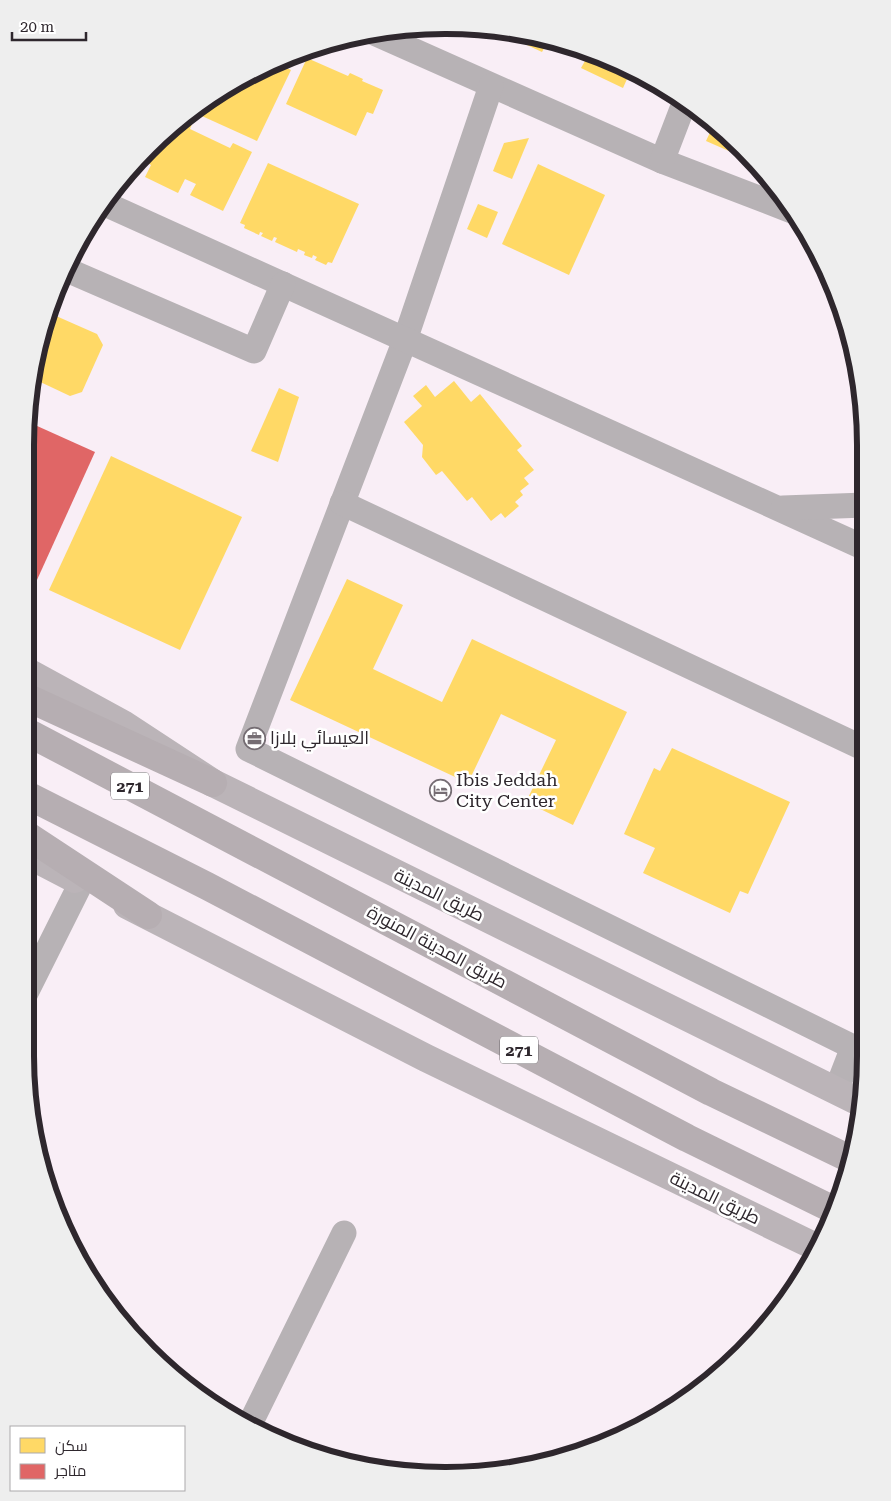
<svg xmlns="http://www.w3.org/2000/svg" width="891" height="1501" viewBox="0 0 891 1501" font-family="'Roboto Serif',Cairo,serif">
	<rect width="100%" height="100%" fill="#f9eef6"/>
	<!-- homes -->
	<g fill="#ffd966">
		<polygon points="502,31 528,33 549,39 542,52 501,33"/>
		<polygon points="564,44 607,57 631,70 623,88 581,68 585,61 562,50"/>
		<polygon points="307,58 348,76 350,73 363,79 362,81 383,90 373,114 367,112 356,136 286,104"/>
		<polygon points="274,62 291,70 257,141 193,112 212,96"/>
		<polygon points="183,119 192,124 190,129 230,148 233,143 252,152 223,211 190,195 196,184 185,179 178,193 145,177 151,165 148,163 160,139"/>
		<polygon points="713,126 755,162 754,162 706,141"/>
		<polygon points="529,138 512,179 493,171 504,143"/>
		<polygon points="268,163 359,204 332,263 328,262 326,265 315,260 317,257 313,255 312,258 304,255 305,252 298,249 297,252 275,242 277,238 274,237 272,241 261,236 263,233 260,232 259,235 244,228 245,225 240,223"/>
		<polygon points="538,164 605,195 569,275 502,244"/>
		<polygon points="478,204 498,212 487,238 467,229"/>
		<polygon points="47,312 97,334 103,345 82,392 70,396 34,379"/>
		<polygon points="454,381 471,402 480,394 522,446 517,450 534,470 524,478 529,484 520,491 523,495 515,502 519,506 505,518 501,513 491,521 472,497 467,501 442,471 436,475 422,457 423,445 404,422 422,406 413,396 426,385 435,397"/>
		<polygon points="279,388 299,397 278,462 251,451"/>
		<polygon points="111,456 242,517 180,650 49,590"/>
		<polygon points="347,579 403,605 373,669 442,702 472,639 627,712 573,825 526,802 556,740 501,714 468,783 290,700"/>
		<polygon points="672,748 790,802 748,894 740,891 730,913 643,873 655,848 624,834 654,768 660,771"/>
	</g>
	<!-- shops -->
	<polygon fill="#e06666" points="26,421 95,452 27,602 26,601"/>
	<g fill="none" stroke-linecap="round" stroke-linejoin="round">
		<!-- street -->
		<g stroke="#b7b2b5" stroke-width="25">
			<polyline points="372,32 662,161 792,211"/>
			<polyline points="491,86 405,340 248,749 853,1047 836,1091"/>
			<polyline points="662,161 685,101"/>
			<path d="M103,203C358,317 611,433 865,548"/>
			<polyline points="67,270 254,351 283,284"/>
			<polyline points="342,503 865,749"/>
			<polyline points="783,508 865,505"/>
			<polyline points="25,995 81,883"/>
			<polyline points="251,1422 344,1233"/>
		</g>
		<!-- primary -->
		<g stroke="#bbb4b8" stroke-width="28">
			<polyline points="26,671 123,724 213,783 861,1103"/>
			<polyline points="25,853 75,879"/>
			<polyline points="127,905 426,1058 816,1247"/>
		</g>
		<!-- highway -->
		<g stroke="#b6aeb2" stroke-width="28">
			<polyline points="26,697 213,783"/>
			<polyline points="25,731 711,1092 850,1159"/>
			<polyline points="25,794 207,886 687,1138 834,1210"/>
			<polyline points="25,834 148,915"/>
		</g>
	</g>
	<!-- icons -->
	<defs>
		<symbol id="office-ring" viewBox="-11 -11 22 22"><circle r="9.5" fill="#fff" stroke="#756d73" stroke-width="1.5"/><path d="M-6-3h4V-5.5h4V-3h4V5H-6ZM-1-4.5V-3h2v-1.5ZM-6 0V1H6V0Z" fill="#756d73"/></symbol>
		<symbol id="hotel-ring" viewBox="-11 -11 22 22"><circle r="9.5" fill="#fff" stroke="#756d73" stroke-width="1.5"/><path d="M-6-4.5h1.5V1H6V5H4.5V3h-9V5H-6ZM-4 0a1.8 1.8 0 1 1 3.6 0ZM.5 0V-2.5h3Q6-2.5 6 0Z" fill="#756d73"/></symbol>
	</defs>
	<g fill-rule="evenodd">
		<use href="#office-ring" x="242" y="726" width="25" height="25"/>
		<use href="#hotel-ring" x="428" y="778" width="25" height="25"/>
	</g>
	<g text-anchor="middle" stroke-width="5" stroke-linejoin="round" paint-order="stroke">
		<!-- shield labels -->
		<g fill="#fff" stroke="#6d686c" stroke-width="1">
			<rect x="111" y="772.5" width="38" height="27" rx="4"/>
			<rect x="500" y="1036.5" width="38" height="27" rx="4"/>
		</g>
		<g font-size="16" font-weight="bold" fill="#2e272d">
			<text x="130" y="792">271</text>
			<text x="519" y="1056">271</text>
		</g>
		<!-- poi labels -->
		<g font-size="18" fill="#2e272d" stroke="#fff" text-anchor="start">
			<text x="270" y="744">العيسائي بلازا</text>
			<text x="456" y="786">Ibis Jeddah<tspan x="456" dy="21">City Center</tspan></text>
		</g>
		<!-- street labels -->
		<g font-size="18" fill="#2e272d" stroke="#fff">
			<text transform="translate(439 895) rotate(26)" y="6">طريق المدينة</text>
			<text transform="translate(437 947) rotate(28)" y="6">طريق المدينة المنورة</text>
			<text transform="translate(715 1198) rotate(26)" y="6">طريق المدينة</text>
		</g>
	</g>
	<!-- crop -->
	<path d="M0 0H891V1501H0ZM445 34H446A411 411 0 0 1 857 445V1056A411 411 0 0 1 446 1467H445A411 411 0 0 1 34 1056V445A411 411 0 0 1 445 34Z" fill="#eee" fill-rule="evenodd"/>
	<path fill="none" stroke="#2e272d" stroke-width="6" d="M445 34H446A411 411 0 0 1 857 445V1056A411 411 0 0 1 446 1467H445A411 411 0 0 1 34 1056V445A411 411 0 0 1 445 34Z"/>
	<!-- legend -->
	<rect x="10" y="1426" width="175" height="65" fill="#ffffff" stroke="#aba9ab"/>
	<rect x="20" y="1438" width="25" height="15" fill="#ffd966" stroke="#aba9ab"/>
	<text x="55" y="1451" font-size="15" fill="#2e272d">سكن</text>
	<rect x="20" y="1464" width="25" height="15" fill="#e06666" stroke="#aba9ab"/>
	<text x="55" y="1476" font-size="15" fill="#2e272d">متاجر</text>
	<!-- scale -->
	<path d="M12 32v8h74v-8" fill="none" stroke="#2e272d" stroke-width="2.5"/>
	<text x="20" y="32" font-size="15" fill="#2e272d" stroke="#ffffff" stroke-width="4" paint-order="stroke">20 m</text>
</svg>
